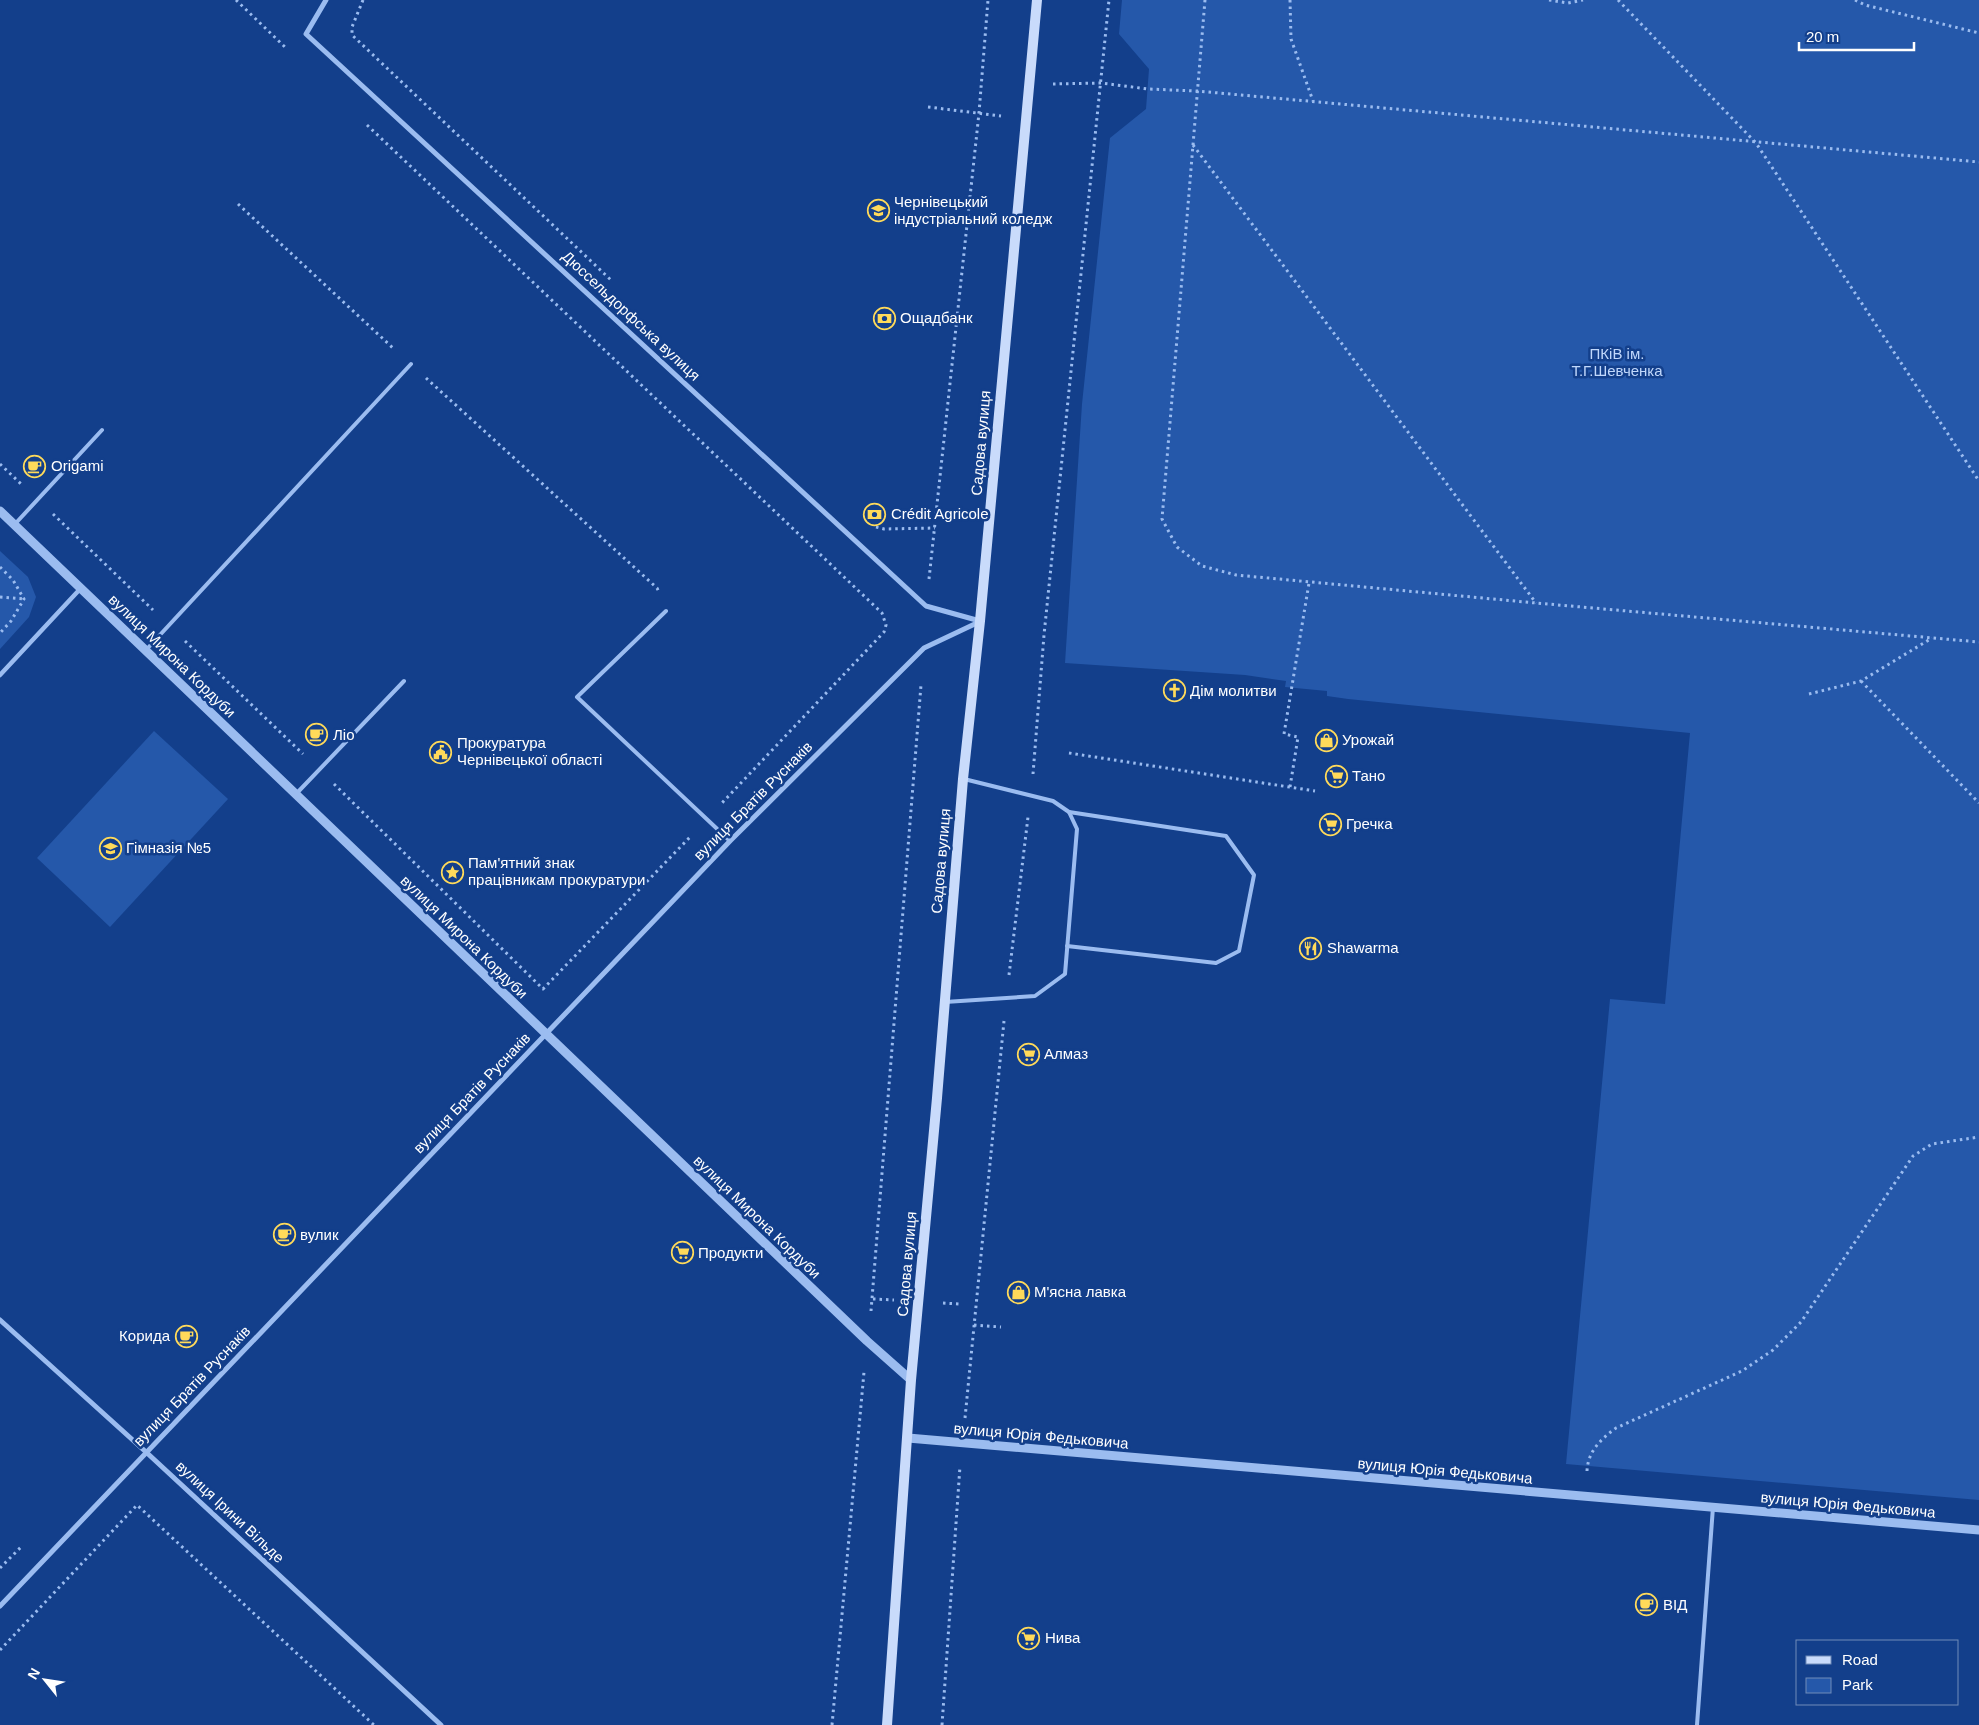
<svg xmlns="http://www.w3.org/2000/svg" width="1979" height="1725" viewBox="0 0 1979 1725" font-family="Helvetica,sans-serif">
	<rect width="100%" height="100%" fill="#133f8b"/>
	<!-- green -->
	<g fill="#2558aa">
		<polygon points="1122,0 1979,0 1979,1500 1566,1464 1610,999 1665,1004 1690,733 1348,699 1327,696 1327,691 1285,687 1286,681 1245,675 1065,663 1082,404 1110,138 1146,109 1149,69 1119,34"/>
		<polygon points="0,551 28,577 36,597 29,617 0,649"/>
		<polygon points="154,731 228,799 110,927 37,858"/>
	</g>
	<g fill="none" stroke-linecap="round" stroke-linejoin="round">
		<!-- path -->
		<g stroke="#9bbcf0" stroke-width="3" stroke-dasharray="2.5 4" stroke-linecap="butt">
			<polyline points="236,0 286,48"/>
			<polyline points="363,0 352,27 352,35 612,281"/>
			<polyline points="1205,0 1162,519 1177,547 1202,566 1236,575 1536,603 1979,642"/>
			<polyline points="1290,0 1291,39 1313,101"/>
			<polyline points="1549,0 1568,3 1583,0"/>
			<polyline points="1618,0 1756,143 1979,481"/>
			<polyline points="1855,0 1865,5 1979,33"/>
			<polyline points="1053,84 1101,83 1148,89 1197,91 1979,162"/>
			<polyline points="928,107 1001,116"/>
			<polyline points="367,125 882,613 886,625 884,632 721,804"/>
			<polyline points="1193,145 1536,603"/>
			<polyline points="238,204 394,349"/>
			<polyline points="426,378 657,588 659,592"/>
			<polyline points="0,464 21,484"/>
			<polyline points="53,514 153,610"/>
			<polyline points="876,527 884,529 935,528"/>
			<polyline points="0,567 13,580 24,599 11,621 0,633"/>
			<polyline points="929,579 979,113 988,0"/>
			<polyline points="0,597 24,599"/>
			<polyline points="185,641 303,754"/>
			<polyline points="1861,681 1979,803"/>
			<polyline points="1809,694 1861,681 1932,638"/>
			<polyline points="1069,753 1315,791"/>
			<polyline points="1033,774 1044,635 1109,0"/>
			<polyline points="334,784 543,989 691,836"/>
			<polyline points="1290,787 1298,737 1284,734 1309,583"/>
			<polyline points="1009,975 1028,817"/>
			<polyline points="873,1299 894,1300"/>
			<polyline points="943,1303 959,1304"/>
			<polyline points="871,1311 921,685"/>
			<polyline points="974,1325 1001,1327"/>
			<polyline points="965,1418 1004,1021"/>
			<path d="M1587,1471C1588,1451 1601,1439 1616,1428L1742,1371L1773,1350L1801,1322L1913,1156L1932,1144L1979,1137"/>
			<polyline points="0,1568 23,1545"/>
			<polyline points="0,1650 137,1505 374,1725"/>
			<polyline points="832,1725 864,1372"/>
			<polyline points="942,1725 960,1466"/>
		</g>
		<!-- service -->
		<g stroke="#9bbcf0" stroke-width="4">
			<polyline points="15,524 102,430"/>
			<polyline points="666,611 577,697 730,841"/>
			<polyline points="146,650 411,364"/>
			<polyline points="296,794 404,681"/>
			<polyline points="1067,946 1216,963 1239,951 1254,875 1226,836 1069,812"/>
			<polyline points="945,1002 1035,996 1065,974 1077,829 1069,812 1053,801 964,779"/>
			<polyline points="1697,1725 1713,1507"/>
		</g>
		<!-- pedestrian -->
		<polyline stroke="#9bbcf0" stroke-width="4.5" points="0,675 81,588"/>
		<!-- minor -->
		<g stroke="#9bbcf0" stroke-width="5">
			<polyline points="326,0 306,34 926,606 980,621"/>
			<polyline points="0,1320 146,1452 441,1725"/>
			<polyline points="0,1606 730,841 924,648 979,622"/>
		</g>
		<!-- tertiary -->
		<g stroke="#9bbcf0" stroke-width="9">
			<polyline points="0,511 867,1341 911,1380"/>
			<polyline points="908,1438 1979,1530"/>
		</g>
		<!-- secondary -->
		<polyline stroke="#c9dbfb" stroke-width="10" points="887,1725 911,1380 937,1098 963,779 980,621 1037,0"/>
	</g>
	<!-- icons -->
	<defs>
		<symbol id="university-ring" viewBox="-11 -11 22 22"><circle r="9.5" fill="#133f8b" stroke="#ffda5a" stroke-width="1.5"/><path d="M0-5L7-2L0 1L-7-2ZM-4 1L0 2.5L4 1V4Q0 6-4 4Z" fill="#ffda5a"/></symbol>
		<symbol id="bank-ring" viewBox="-11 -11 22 22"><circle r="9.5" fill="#133f8b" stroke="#ffda5a" stroke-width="1.5"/><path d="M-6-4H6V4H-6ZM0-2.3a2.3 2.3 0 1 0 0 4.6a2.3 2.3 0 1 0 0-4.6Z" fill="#ffda5a"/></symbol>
		<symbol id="cafe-ring" viewBox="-11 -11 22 22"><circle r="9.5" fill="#133f8b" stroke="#ffda5a" stroke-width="1.5"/><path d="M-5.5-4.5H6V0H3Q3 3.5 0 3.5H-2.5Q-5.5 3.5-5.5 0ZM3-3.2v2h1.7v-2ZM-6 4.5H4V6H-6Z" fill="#ffda5a"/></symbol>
		<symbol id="church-ring" viewBox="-11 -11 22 22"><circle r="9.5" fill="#133f8b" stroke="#ffda5a" stroke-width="1.5"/><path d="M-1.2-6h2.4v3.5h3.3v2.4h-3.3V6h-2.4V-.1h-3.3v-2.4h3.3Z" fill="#ffda5a"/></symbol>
		<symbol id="shop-ring" viewBox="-11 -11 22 22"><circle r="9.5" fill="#133f8b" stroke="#ffda5a" stroke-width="1.5"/><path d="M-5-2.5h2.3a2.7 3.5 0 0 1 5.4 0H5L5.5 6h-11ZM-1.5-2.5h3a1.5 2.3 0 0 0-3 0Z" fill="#ffda5a"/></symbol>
		<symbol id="civic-ring" viewBox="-11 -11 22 22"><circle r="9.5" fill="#133f8b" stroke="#ffda5a" stroke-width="1.5"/><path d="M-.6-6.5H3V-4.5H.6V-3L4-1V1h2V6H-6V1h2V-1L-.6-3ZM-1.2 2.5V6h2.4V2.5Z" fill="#ffda5a"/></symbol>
		<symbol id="supermarket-ring" viewBox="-11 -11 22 22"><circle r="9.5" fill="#133f8b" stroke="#ffda5a" stroke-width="1.5"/><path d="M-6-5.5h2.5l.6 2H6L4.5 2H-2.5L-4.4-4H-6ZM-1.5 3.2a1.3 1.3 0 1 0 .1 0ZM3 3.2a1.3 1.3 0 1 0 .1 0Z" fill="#ffda5a"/></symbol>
		<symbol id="school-ring" viewBox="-11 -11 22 22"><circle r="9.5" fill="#133f8b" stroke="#ffda5a" stroke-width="1.5"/><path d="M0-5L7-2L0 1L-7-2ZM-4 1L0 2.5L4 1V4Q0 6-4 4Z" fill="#ffda5a"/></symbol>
		<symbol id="sight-ring" viewBox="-11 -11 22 22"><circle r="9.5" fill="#133f8b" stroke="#ffda5a" stroke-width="1.5"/><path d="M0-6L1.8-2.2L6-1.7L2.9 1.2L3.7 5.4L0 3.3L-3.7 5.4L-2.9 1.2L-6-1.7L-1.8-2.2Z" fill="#ffda5a"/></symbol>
		<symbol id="restaurant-ring" viewBox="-11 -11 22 22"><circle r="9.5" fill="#133f8b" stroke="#ffda5a" stroke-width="1.5"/><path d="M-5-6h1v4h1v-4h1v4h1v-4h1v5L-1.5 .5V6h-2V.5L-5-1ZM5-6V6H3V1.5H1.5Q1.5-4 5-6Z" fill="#ffda5a"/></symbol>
	</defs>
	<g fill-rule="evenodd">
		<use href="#university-ring" x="866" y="198" width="25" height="25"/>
		<use href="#bank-ring" x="872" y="306" width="25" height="25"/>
		<use href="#cafe-ring" x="22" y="454" width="25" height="25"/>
		<use href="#bank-ring" x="862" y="502" width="25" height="25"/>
		<use href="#church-ring" x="1162" y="678" width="25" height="25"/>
		<use href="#cafe-ring" x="304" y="722" width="25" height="25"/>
		<use href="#shop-ring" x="1314" y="728" width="25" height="25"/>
		<use href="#civic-ring" x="428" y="740" width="25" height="25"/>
		<use href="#supermarket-ring" x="1324" y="764" width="25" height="25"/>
		<use href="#supermarket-ring" x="1318" y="812" width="25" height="25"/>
		<use href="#school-ring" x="98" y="836" width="25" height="25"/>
		<use href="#sight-ring" x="440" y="860" width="25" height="25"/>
		<use href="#restaurant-ring" x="1298" y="936" width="25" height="25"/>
		<use href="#supermarket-ring" x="1016" y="1042" width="25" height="25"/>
		<use href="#cafe-ring" x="272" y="1222" width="25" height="25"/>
		<use href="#supermarket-ring" x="670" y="1240" width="25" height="25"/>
		<use href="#shop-ring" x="1006" y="1280" width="25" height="25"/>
		<use href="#cafe-ring" x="174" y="1324" width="25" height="25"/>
		<use href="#cafe-ring" x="1634" y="1592" width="25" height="25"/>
		<use href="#supermarket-ring" x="1016" y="1626" width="25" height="25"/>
	</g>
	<g text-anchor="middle" stroke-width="5" stroke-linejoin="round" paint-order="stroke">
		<!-- poi labels -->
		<g font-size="15" fill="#fff" stroke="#133f8b" text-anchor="start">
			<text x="894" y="207">Чернівецький<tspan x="894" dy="17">індустріальний коледж</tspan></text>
			<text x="900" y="323">Ощадбанк</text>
			<text x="51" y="471">Origami</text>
			<text x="891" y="519">Crédit Agricole</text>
			<text x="1190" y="696">Дім молитви</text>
			<text x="333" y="740">Ліо</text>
			<text x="1342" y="745">Урожай</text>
			<text x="457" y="748">Прокуратура<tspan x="457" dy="17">Чернівецької області</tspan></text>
			<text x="1352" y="781">Тано</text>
			<text x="1346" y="829">Гречка</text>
			<text x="126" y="853">Гімназія №5</text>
			<text x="468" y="868">Пам'ятний знак<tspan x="468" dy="17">працівникам прокуратури</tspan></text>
			<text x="1327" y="953">Shawarma</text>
			<text x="1044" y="1059">Алмаз</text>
			<text x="300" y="1240">вулик</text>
			<text x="698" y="1258">Продукти</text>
			<text x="1034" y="1297">М'ясна лавка</text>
			<text x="170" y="1341" text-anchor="end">Корида</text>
			<text x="1663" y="1610">ВІД</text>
			<text x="1045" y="1643">Нива</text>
		</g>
		<!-- street labels -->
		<g font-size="15" fill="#fff" stroke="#133f8b">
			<text transform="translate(631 316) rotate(43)" y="5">Дюссельдорфська вулиця</text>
			<text transform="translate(981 443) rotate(-85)" y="5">Садова вулиця</text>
			<text transform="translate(172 656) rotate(44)" y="5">вулиця Мирона Кордуби</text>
			<text transform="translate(753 801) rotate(-45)" y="5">вулиця Братів Руснаків</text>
			<text transform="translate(941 861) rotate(-85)" y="5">Садова вулиця</text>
			<text transform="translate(464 937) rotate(44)" y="5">вулиця Мирона Кордуби</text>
			<text transform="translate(472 1093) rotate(-46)" y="5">вулиця Братів Руснаків</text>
			<text transform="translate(757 1217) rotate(44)" y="5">вулиця Мирона Кордуби</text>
			<text transform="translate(907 1264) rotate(-85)" y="5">Садова вулиця</text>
			<text transform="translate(192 1386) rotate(-46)" y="5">вулиця Братів Руснаків</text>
			<text transform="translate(1041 1436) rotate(5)" y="5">вулиця Юрія Федьковича</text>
			<text transform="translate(1445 1471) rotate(5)" y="5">вулиця Юрія Федьковича</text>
			<text transform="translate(1848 1505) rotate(5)" y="5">вулиця Юрія Федьковича</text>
			<text transform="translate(230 1512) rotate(43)" y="5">вулиця Ірини Вільде</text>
		</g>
		<!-- park labels -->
		<g font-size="15" fill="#c1d8fc" stroke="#133f8b">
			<text x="1617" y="359">ПКіВ ім.<tspan x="1617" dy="17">Т.Г.Шевченка</tspan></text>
		</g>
	</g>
	<!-- legend -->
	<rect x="1796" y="1640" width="162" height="65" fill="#133f8b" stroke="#718cb9"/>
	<rect x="1806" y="1656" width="25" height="8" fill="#c9dbfb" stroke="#718cb9"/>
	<text x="1842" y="1665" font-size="15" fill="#ffffff">Road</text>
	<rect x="1806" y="1678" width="25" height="15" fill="#2558aa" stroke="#718cb9"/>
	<text x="1842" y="1690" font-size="15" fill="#ffffff">Park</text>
	<!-- north arrow -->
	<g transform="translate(45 1680) rotate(300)" stroke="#133f8b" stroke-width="4" paint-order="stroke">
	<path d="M0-4L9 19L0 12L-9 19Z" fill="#ffffff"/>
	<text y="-8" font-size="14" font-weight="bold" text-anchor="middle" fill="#ffffff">N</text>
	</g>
	<!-- scale -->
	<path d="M1799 42v8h115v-8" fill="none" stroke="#ffffff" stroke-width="2.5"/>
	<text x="1806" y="42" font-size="15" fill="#ffffff" stroke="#133f8b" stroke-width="4" paint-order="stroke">20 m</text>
</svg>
